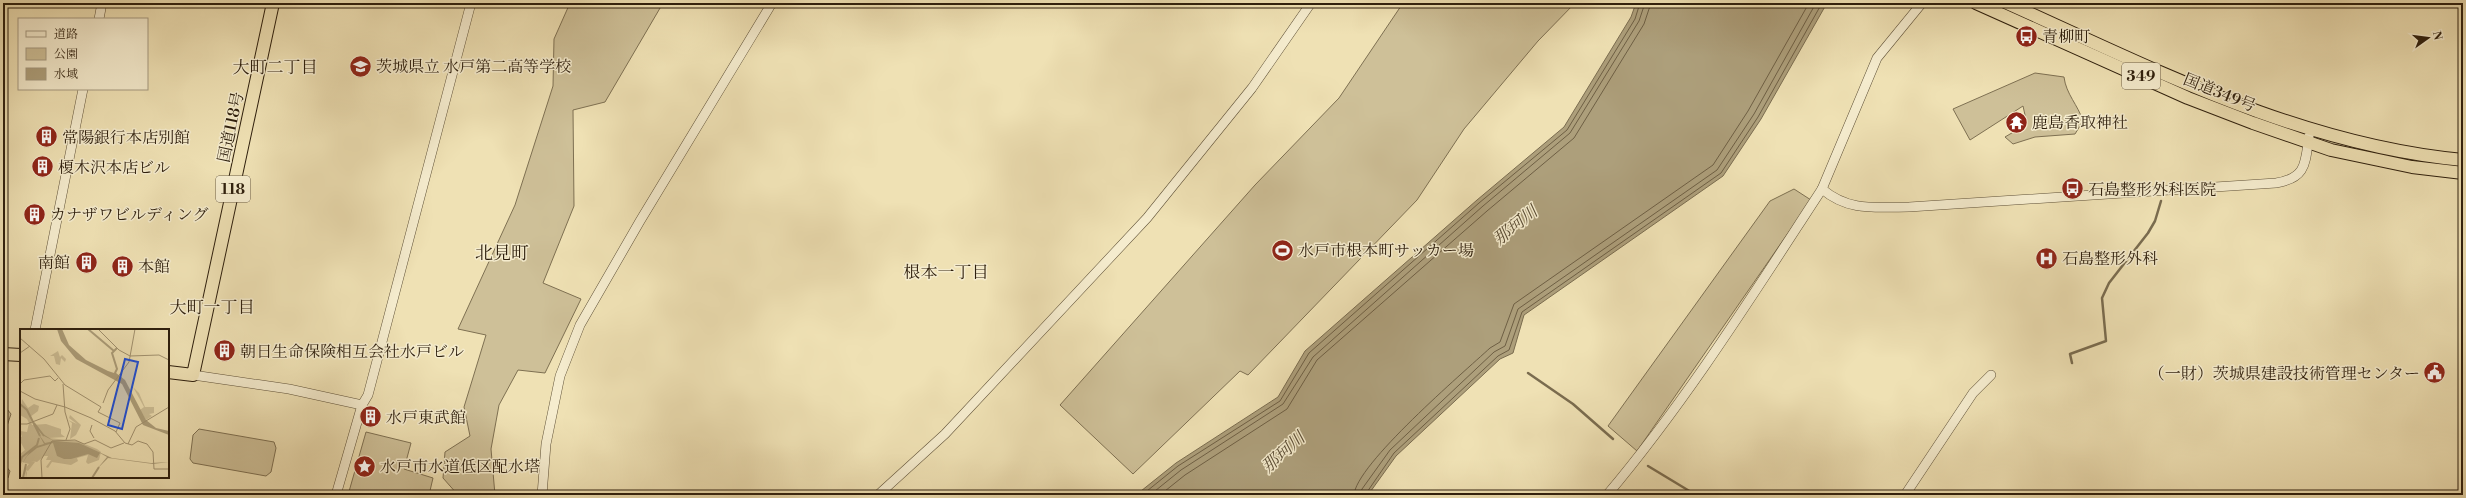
<svg xmlns="http://www.w3.org/2000/svg" width="2466" height="498" viewBox="0 0 2466 498" font-family="'Libre Bodoni','Noto Serif JP',serif">
	<rect width="100%" height="100%" fill="#efe1b4"/>
	<filter id="stains"><feTurbulence type="fractalNoise" baseFrequency=".005" numOctaves="4"/><feColorMatrix values="0 0 0 0 .2 0 0 0 0 .09 0 0 0 0 .02 0 0 0 .5 -.17"/></filter>
	<radialGradient id="worn" r=".72"><stop offset=".6" stop-color="#630" stop-opacity="0"/><stop offset="1" stop-color="#630" stop-opacity=".3"/></radialGradient>
	<!-- green -->
	<g fill="#cec098" stroke="#7e7052">
		<polygon points="570,3 663,3 605,102 573,110 574,206 543,283 581,299 545,373 518,370 499,405 491,449 495,495 458,495 443,478 445,452 470,436 464,407 486,335 458,329 515,205 553,86 554,39"/>
		<polygon points="1403,3 1575,3 1538,41 1464,129 1417,200 1248,375 1240,371 1133,474 1060,405 1255,185 1339,98"/>
		<path d="M2035,73L2064,77C2066,94 2078,105 2083,121L2075,134L2035,137L2013,144L2005,137L2027,124L2023,106L1970,140L1953,109Z"/>
		<polygon points="1794,189 1811,200 1637,451 1608,426 1770,201"/>
		<polygon points="3,404 11,414 3,438"/>
		<polygon points="199,429 274,442 276,448 271,472 266,476 193,463 190,459 193,435"/>
		<polygon points="366,432 411,443 404,469 433,478 429,495 348,495"/>
		<polygon points="3,463 10,471 8,478 3,483"/>
	</g>
	<!-- water -->
	<polygon fill="#ad9f7b" stroke="#7a6c4f" points="1636,3 1827,3 1761,119 1723,176 1524,315 1513,353 1500,359 1396,456 1368,495 1136,495 1176,463 1278,397 1305,351 1477,200 1564,127 1631,17"/>
	<g fill="none" stroke-linecap="round" stroke-linejoin="round">
		<!-- shore -->
		<g stroke="#6e5f44" stroke-width="1">
			<polyline points="1142,495 1178,466 1280,401 1309,353 1479,203 1567,130 1635,19 1640,3"/>
			<polyline points="1150,495 1181,470 1283,404 1313,357 1483,206 1570,133 1639,21 1645,3"/>
			<polyline points="1160,495 1185,475 1287,409 1317,360 1487,211 1574,138 1644,24 1651,3"/>
			<path d="M1354,495C1355,465 1464,372 1490,348L1500,342L1514,304L1713,165L1748,111L1809,3"/>
			<polyline points="1360,495 1362,489 1390,450 1494,352 1505,346 1518,309 1717,170 1754,114 1816,3"/>
			<polyline points="1365,495 1394,453 1498,356 1509,350 1522,312 1721,173 1758,117 1822,3"/>
		</g>
		<!-- stream -->
		<g stroke="#7a6c4f" stroke-width="2.5">
			<polyline points="2072,363 2070,354 2106,341 2102,298 2109,283 2148,233 2155,221 2161,201"/>
			<polyline points="1528,373 1573,404 1613,439"/>
			<polyline points="1648,466 1696,495"/>
		</g>
		<defs>
			<g id="tertiary">
				<path d="M1922,3L1877,58L1822,189C1849,212 1876,207 1909,207L2276,183C2307,178 2305,163 2309,136"/>
				<polyline points="99,19 102,3"/>
				<polyline points="35,330 83,89"/>
				<polyline points="193,375 289,389 362,405"/>
				<polyline points="336,495 362,405 368,395 471,3"/>
				<polyline points="542,495 546,444 560,376 580,325 640,221 772,3"/>
				<polyline points="878,495 945,434 1147,218 1252,88 1311,3"/>
				<path d="M1607,495C1687,400 1754,293 1822,189"/>
				<polyline points="1905,495 1973,393 1991,375"/>
			</g>
			<g id="trunk">
				<polyline points="1976,3 2188,98 2253,123 2331,150 2412,167 2463,173"/>
				<path d="M2007,3C2154,69 2300,145 2463,160"/>
				<polyline points="3,354 21,355"/>
				<polyline points="168,372 193,375 273,3"/>
			</g>
		</defs>
		<!-- tertiary casing -->
		<use href="#tertiary" stroke="#5e5037" stroke-width="10"/>
		<!-- trunk casing -->
		<use href="#trunk" stroke="#2e1f0d" stroke-width="14"/>
		<!-- tertiary -->
		<use href="#tertiary" stroke="#f5ecce" stroke-width="9"/>
		<!-- trunk -->
		<use href="#trunk" stroke="#efe1b4" stroke-width="12"/>
	</g>
	<!-- icons -->
	<defs>
		<symbol id="bus-disc" viewBox="-11 -11 22 22"><circle r="9.5" fill="#8f2418" stroke="#f5ecce"/><path d="M-5-6H5V4H4V6H2V4H-2V6H-4V4H-5ZM-3.5-4V0h7V-4ZM-3.5 1.2v1.5H-2V1.2ZM2 1.2v1.5H3.5V1.2Z" fill="#fff"/></symbol>
		<symbol id="school-disc" viewBox="-11 -11 22 22"><circle r="9.5" fill="#8f2418" stroke="#f5ecce"/><path d="M0-5L7-2L0 1L-7-2ZM-4 1L0 2.5L4 1V4Q0 6-4 4Z" fill="#fff"/></symbol>
		<symbol id="temple-disc" viewBox="-11 -11 22 22"><circle r="9.5" fill="#8f2418" stroke="#f5ecce"/><path d="M0-6L5-2H3V0L6.5 2.5H4V6H1.5V3h-3V6H-4V2.5H-6.5L-3 0V-2H-5Z" fill="#fff"/></symbol>
		<symbol id="building-disc" viewBox="-11 -11 22 22"><circle r="9.5" fill="#8f2418" stroke="#f5ecce"/><path d="M-4-6H4V6H1V3H-1V6H-4ZM-2.5-4.3h1.7v1.8h-1.7ZM.8-4.3h1.7v1.8H.8ZM-2.5-1h1.7V.8h-1.7ZM.8-1h1.7V.8H.8Z" fill="#fff"/></symbol>
		<symbol id="stadium-disc" viewBox="-11 -11 22 22"><circle r="9.5" fill="#8f2418" stroke="#f5ecce"/><path d="M0-5a6.5 5 0 1 0 0 10a6.5 5 0 1 0 0-10ZM-3.5-1.8h7v3.6h-7Z" fill="#fff"/></symbol>
		<symbol id="hospital-disc" viewBox="-11 -11 22 22"><circle r="9.5" fill="#8f2418" stroke="#f5ecce"/><path d="M-5-5h3v3.5h4V-5h3V5h-3V1.5h-4V5h-3Z" fill="#fff"/></symbol>
		<symbol id="civic-disc" viewBox="-11 -11 22 22"><circle r="9.5" fill="#8f2418" stroke="#f5ecce"/><path d="M-.6-6.5H3V-4.5H.6V-3L4-1V1h2V6H-6V1h2V-1L-.6-3ZM-1.2 2.5V6h2.4V2.5Z" fill="#fff"/></symbol>
		<symbol id="sight-disc" viewBox="-11 -11 22 22"><circle r="9.5" fill="#8f2418" stroke="#f5ecce"/><path d="M0-6L1.8-2.2L6-1.7L2.9 1.2L3.7 5.4L0 3.3L-3.7 5.4L-2.9 1.2L-6-1.7L-1.8-2.2Z" fill="#fff"/></symbol>
	</defs>
	<g fill-rule="evenodd">
		<use href="#bus-disc" x="2014" y="24" width="25" height="25"/>
		<use href="#school-disc" x="348" y="54" width="25" height="25"/>
		<use href="#temple-disc" x="2004" y="110" width="25" height="25"/>
		<use href="#building-disc" x="34" y="124" width="25" height="25"/>
		<use href="#building-disc" x="30" y="154" width="25" height="25"/>
		<use href="#bus-disc" x="2060" y="176" width="25" height="25"/>
		<use href="#building-disc" x="22" y="202" width="25" height="25"/>
		<use href="#stadium-disc" x="1270" y="238" width="25" height="25"/>
		<use href="#hospital-disc" x="2034" y="246" width="25" height="25"/>
		<use href="#building-disc" x="74" y="250" width="25" height="25"/>
		<use href="#building-disc" x="110" y="254" width="25" height="25"/>
		<use href="#building-disc" x="212" y="338" width="25" height="25"/>
		<use href="#civic-disc" x="2422" y="360" width="25" height="25"/>
		<use href="#building-disc" x="358" y="404" width="25" height="25"/>
		<use href="#sight-disc" x="352" y="454" width="25" height="25"/>
	</g>
	<g text-anchor="middle" stroke-width="3" stroke-linejoin="round" paint-order="stroke">
		<!-- shield labels -->
		<g fill="#f5ecce" stroke="#6a5c47" stroke-width="1">
			<rect x="2122" y="63" width="38" height="26" rx="3"/>
			<rect x="216" y="176" width="34" height="26" rx="3"/>
		</g>
		<g font-size="15" font-weight="bold" fill="#2e1f0d">
			<text x="2141" y="81">349</text>
			<text x="233" y="194">118</text>
		</g>
		<!-- poi labels -->
		<g font-size="16" fill="#2e1f0d" stroke="#f5ecce" text-anchor="start">
			<text x="2042" y="42">青柳町</text>
			<text x="376" y="72">茨城県立 水戸第二高等学校</text>
			<text x="2032" y="128">鹿島香取神社</text>
			<text x="62" y="143">常陽銀行本店別館</text>
			<text x="58" y="173">榎木沢本店ビル</text>
			<text x="2088" y="195">石島整形外科医院</text>
			<text x="50" y="220">カナザワビルディング</text>
			<text x="1298" y="256">水戸市根本町サッカー場</text>
			<text x="2062" y="264">石島整形外科</text>
			<text x="70" y="268" text-anchor="end">南館</text>
			<text x="138" y="272">本館</text>
			<text x="240" y="357">朝日生命保険相互会社水戸ビル</text>
			<text x="2420" y="379" text-anchor="end">（一財）茨城県建設技術管理センター</text>
			<text x="386" y="423">水戸東武館</text>
			<text x="380" y="472">水戸市水道低区配水塔</text>
		</g>
		<!-- street labels -->
		<g font-size="16" fill="#2e1f0d" stroke="#f5ecce">
			<text transform="translate(2220 92) rotate(22)" y="6">国道349号</text>
			<text transform="translate(230 127) rotate(-78)" y="6">国道118号</text>
		</g>
		<!-- neighbourhood labels -->
		<g font-size="17" fill="#2e1f0d" stroke="#f5ecce">
			<text x="275" y="73">大町二丁目</text>
			<text x="946" y="278">根本一丁目</text>
			<text x="212" y="313">大町一丁目</text>
		</g>
		<!-- water labels -->
		<g font-size="17" font-style="italic" fill="#5a4c34" stroke="#f5ecce">
			<text transform="translate(1515 225) rotate(-39)" y="6">那珂川</text>
			<text transform="translate(1283 452) rotate(-42)" y="6">那珂川</text>
		</g>
		<!-- quarter labels -->
		<g font-size="18" fill="#2e1f0d" stroke="#f5ecce">
			<text x="502" y="259">北見町</text>
		</g>
	</g>
	<!-- overview -->
	<g transform="translate(20 329)">
		<rect width="149" height="149" fill="#efe1b4"/>
		<path d="M38,22L40,28L42,26L46,30L45,33L41,29L40,36L36,35L34,27H30ZM113,58L119,64L125,78H134V84L129,85L132,87L126,91L120,81L124,78ZM2,70L8,79L14,75L19,77L18,82L10,88L12,96L26,95L41,100V105L45,108L29,109L57,112L77,120L81,123L79,131L68,135L66,133L68,126L57,129L58,132L51,136L32,133L28,139L26,138L31,131H26L28,127H24L17,133L11,132L15,133L8,142L6,141L7,144L6,149L5,140L9,135L2,133L0,138V125L5,121L1,114L0,107L2,108L0,102L7,103L9,94L7,90L0,86ZM50,86L61,96L56,106L50,110L52,94L48,91L57,95L49,89Z" fill="#cec098"/>
		<path d="M37,0H42L49,16L66,31L88,42L94,44L96,42V44L105,51L126,91L136,99L149,102V106L123,96L102,55L56,30L41,12ZM18,104L25,114L34,112L24,107L23,105L34,112L59,114L92,129L131,134L149,133L133,135L88,129L77,140L87,128L80,124L77,129L68,125L51,130H44L37,127L33,114L17,119L7,127L0,139L6,128L10,122L17,117L24,115Z" fill="#ad9f7b"/>
		<path fill="none" stroke="#ad9f7b" stroke-width="2" d="M68,0L94,22M95,44L97,40L92,24L97,19M0,75L7,81L20,107M14,94L24,107M0,134L2,128L17,116L19,109M3,149L6,135M72,149L79,138"/>
		<path fill="none" stroke="#a29371" stroke-width="1" d="M78,0L99,21L110,27L139,26L149,31M0,9L24,30L45,56L81,78M0,24L10,17M0,55L4,51L30,47L35,52L38,49M43,55L45,83L50,100L46,111M0,62L15,70L45,78L71,89L95,102L105,114L112,116L118,112L127,115L133,123L134,140H149M83,74L88,61L109,33L115,0M81,78L78,83L100,94L96,103M0,95H7L33,85L37,76M72,96L70,102L74,109M108,115L116,98L149,78M22,149L21,131L32,112L55,111L64,115L75,111L91,119L104,114"/>
		<path fill="#1d4ed8" fill-opacity="0.15" stroke="#1d4ed8" stroke-width="2" d="M105,30L118,33L102,100L88,96Z"/>
		<rect width="149" height="149" fill="none" stroke="#2e1f0d" stroke-width="2"/>
	</g>
	<!-- margin -->
	<rect width="2466" height="498" fill="none" stroke="#efe1b4" stroke-width="16"/>
	<rect x="4" y="4" width="2458" height="490" fill="none" stroke="#2e1f0d" stroke-width="2"/>
	<rect x="8" y="8" width="2450" height="482" fill="none" stroke="#2e1f0d"/>
	<!-- legend -->
	<rect x="18" y="18" width="130" height="72" fill="#f5ecce" stroke="#a59a81"/>
	<rect x="26" y="31" width="20" height="6" fill="#f5ecce" stroke="#a59a81"/>
	<text x="54" y="38" font-size="12" fill="#2e1f0d">道路</text>
	<rect x="26" y="48" width="20" height="12" fill="#cec098" stroke="#a59a81"/>
	<text x="54" y="58" font-size="12" fill="#2e1f0d">公園</text>
	<rect x="26" y="68" width="20" height="12" fill="#ad9f7b" stroke="#a59a81"/>
	<text x="54" y="78" font-size="12" fill="#2e1f0d">水域</text>
	<!-- north arrow -->
	<g transform="translate(2428 38) rotate(76)" stroke="#f5ecce" stroke-width="3" paint-order="stroke">
	<path d="M0-3L7 15L0 10L-7 15Z" fill="#2e1f0d"/>
	<text y="-6" font-size="11" font-weight="bold" text-anchor="middle" fill="#2e1f0d">N</text>
	</g>
	<rect width="100%" height="100%" filter="url(#stains)"/>
	<rect width="100%" height="100%" fill="url(#worn)"/>
</svg>
